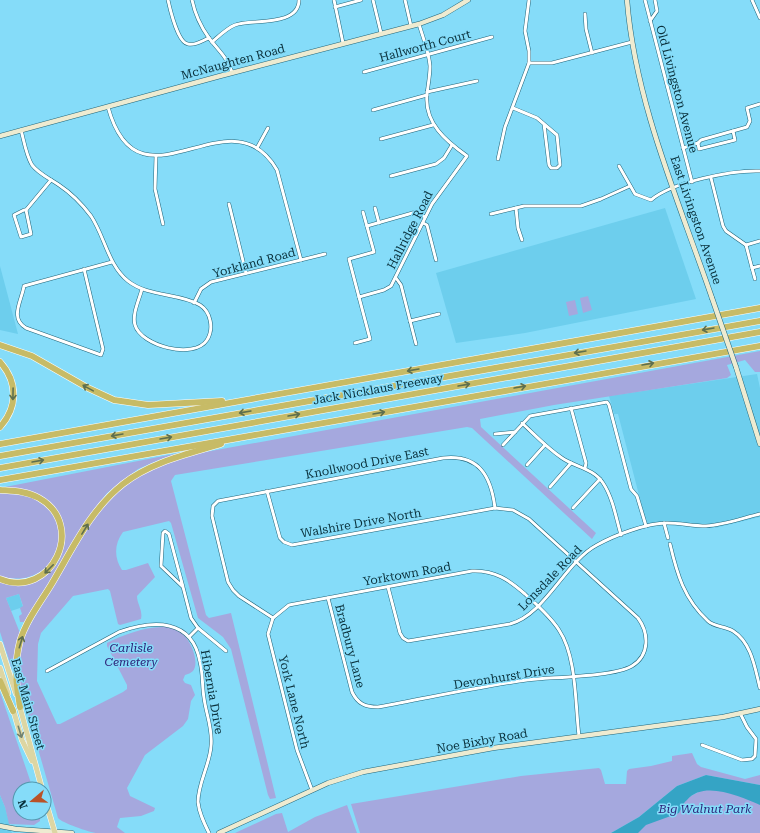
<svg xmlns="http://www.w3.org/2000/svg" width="760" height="833" viewBox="0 0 760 833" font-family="'Roboto Serif',serif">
	<rect width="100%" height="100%" fill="#85dcf9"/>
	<!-- built -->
	<g fill="#6dceed">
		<polygon points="665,208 696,299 525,333 456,343 436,273"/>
		<polygon points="0,266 18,334 0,330"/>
		<polygon points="757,374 760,388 760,517 715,528 713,525 660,524 647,526 618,414 614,414 609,396"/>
		<polygon points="19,594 23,607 11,611 6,598"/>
		<polygon points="0,795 5,807 12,833 0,833"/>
	</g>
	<!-- green -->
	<g fill="#a5a8de">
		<polygon points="588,296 592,310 583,313 580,298"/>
		<polygon points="575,300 578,314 569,316 566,302"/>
		<path d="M760,351V372H755L745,360L727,365L731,375L727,378L554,405L480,419L481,427L596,533L592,539L472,428L467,427L175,475L171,481L206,615L209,618L231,613L276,798L270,799L268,795L231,649L223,637L198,618L171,523L169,521L123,532C114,544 114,558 122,570H126L148,563L155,577L137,596C137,604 143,610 141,619L120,625L118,624L110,591L108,589L73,596L41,633L38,644L37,681L55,720L57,724H60L123,692L127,689V685L107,646V643C124,634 156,622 176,629C188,633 201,661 193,671C191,673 188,674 185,675L183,680L185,683L191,685L195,695L191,701L188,719L183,726L145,755L127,788L130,796L155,808L154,811L141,816L120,818L117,827L125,833C115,833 105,833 96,833C89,832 62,823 58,818L19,683V658L24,636L33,620L95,516L119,488L150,468L200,453Z"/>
		<path d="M179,453L161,459L138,469L107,493L93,511L26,622H20L19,616L22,614L20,608L23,606L19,594L6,598L20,633L12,669L0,632V581C11,584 17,582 27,579C34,577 42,575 48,572C62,565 65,543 64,530L48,502L5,488V487Z"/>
		<path d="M0,493C13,494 28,494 39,501C82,529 52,592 0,576Z"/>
		<polygon points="0,692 33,789 20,789 20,813 40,813 40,821 34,825 9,824 5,807 0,795"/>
		<polygon points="692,753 697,764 701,767 745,779 760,775 760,785 706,775 677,786 639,817 611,833 360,833 351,804 521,776 599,768 601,770 605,784 626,784 627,771 629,769 651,766 672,761 672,756"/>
		<polygon points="713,784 760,798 760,833 623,833"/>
		<polygon points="347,805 357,833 235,833 276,814 282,813 288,832 315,817"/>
	</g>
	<!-- water -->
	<path fill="#35a4c5" d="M706,775L760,785V805C741,797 704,780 687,800C683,803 681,809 679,813L646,825L638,833H611L639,817L677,786Z"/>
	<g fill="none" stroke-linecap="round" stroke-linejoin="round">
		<defs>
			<g id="street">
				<path d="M168,0C170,9 178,43 188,44C196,46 203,40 209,38"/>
				<path d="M192,0C195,14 201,27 209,38C218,50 227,57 232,72"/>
				<polyline points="334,0 343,43"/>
				<polyline points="373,0 381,33"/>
				<polyline points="405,0 411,26"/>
				<polyline points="645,0 692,182"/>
				<polyline points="752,0 760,18"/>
				<polyline points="335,7 361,0"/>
				<polyline points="585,14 586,29 592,53"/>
				<polyline points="650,21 657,11 655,0"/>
				<path d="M212,42C219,36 227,28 235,25C251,19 299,27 299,0"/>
				<polyline points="529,63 552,63 632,42"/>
				<polyline points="364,72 492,37"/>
				<polyline points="427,92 477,81"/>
				<path d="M108,107C139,220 230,88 277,170L301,260"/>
				<polyline points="513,108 537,118 557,135 560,165 557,168 551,168 549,165 544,124"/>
				<polyline points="373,110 427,95"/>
				<path d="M21,130C24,141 26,155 32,165C39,174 49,178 59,185C71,193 82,204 91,216C105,237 108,265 128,281C148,297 180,293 200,305C211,312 214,329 207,340C194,360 141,346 135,325C132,314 139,300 142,289"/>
				<polyline points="381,139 433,125"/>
				<polyline points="698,143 699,149 735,140 733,131"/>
				<polyline points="257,148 268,128"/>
				<polyline points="683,148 698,143 701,140 747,127 750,121 747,108 760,104"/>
				<polyline points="156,156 155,189 163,224"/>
				<polyline points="498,159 505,127 529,63 529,51 525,31 529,0"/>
				<path d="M619,166L635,194L651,200C672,182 732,170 760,171"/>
				<polyline points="391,176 436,164 444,158 452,145"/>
				<polyline points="711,178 723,226 726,231 746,245 752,268 760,266"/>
				<polyline points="229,204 246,273"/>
				<polyline points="375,208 379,223"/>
				<polyline points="516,208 518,228 522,240"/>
				<polygon points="24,210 26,210 31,234 21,237 14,215"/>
				<polyline points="26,210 51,180"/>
				<polyline points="491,214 524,206 581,206 601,199 630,186"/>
				<polyline points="423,223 427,225 436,260"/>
				<polyline points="367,226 416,212 425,217"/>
				<polyline points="746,245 760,241"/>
				<polyline points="752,268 755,279"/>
				<path d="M84,269L103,349L101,355L26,328C9,318 22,300 24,286L112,262"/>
				<polyline points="396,278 401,285 416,344"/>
				<path d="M359,297L384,290L391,286L432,204L467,156C446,141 424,123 427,94C428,85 430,76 430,66C429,52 423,38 419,24"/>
				<polyline points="194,303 201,289 211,282 325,254"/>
				<polyline points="410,321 439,314"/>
				<polyline points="355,343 370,339 349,259 374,252 363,212"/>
				<polyline points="571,408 586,463 585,468"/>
				<path d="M522,423C535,435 547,448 562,458C575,467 593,468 603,483C613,498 616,518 621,535"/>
				<polyline points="495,434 515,432"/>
				<polyline points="503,445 530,416 607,402 609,405 631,489 637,496 646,526"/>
				<polyline points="527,465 545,445"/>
				<polyline points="550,487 571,463"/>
				<path d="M267,491L280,538L284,542L292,545L495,508L513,510L529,519L638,618C649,633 650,655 632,666C614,677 551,677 527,680C477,687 428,698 378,707C365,707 358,704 352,692L328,598"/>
				<polyline points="573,508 600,479"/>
				<polyline points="664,523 668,538"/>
				<path d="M670,544C677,574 684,599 708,621C714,627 725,626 733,631C752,643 755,669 760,688"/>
				<polyline points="183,587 169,534 165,531 163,533 161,566 183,587 191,618 198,628 190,636"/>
				<path d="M388,587L400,633L403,638L408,641L510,624C545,615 565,562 597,545C615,535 647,523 667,523C680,523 693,526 706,526C724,525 743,518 760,514"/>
				<path d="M273,618L239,596L233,590L228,582L212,516L213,506L218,501L443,458C479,454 491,476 495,508"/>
				<polyline points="198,628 226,651"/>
				<path d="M47,671L119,632C153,620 192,618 200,662C203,674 202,686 204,698C206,714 213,729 211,746C210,764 198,783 198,802C199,813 204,823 209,833"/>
				<polyline points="702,745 742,760 752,759 755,756 756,739 747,727 740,713"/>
				<path d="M312,790L297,750L268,634L273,618L289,605L472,571C495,570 509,580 525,594C537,605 550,616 559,630C577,657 575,704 579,736"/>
			</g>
			<g id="secondary">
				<path d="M627,0C635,102 679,202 712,298"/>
				<polyline points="0,136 220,76 419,24 443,15 468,0"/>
				<polyline points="736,367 760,444"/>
				<polyline points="0,826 16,829 72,833"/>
				<polyline points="219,833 328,783 363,772 493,748 723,717 760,709"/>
			</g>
			<g id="primary">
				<polyline points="0,644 16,694"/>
				<polyline points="0,668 8,693"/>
				<polyline points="19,704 42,789"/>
				<polyline points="13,709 22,740 32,761"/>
				<polyline points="44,796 55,833"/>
			</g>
			<g id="highway">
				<polyline points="0,345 32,356 88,388 114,400 148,405 222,401"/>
				<path d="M0,362C18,382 18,407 0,427"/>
				<polyline points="0,444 760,308"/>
				<polyline points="0,456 760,321"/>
				<polyline points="0,468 760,332"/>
				<polyline points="0,480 760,346"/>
				<path d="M0,490C13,491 27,491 39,498C87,525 52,600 0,579"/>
				<polyline points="0,681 13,711"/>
				<path d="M20,707C16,684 14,664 20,641C26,621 40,603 51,585C72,550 90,510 123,484C151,462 188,454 221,444"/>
			</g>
		</defs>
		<!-- street casing -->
		<use href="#street" stroke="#21657a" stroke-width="4"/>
		<!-- secondary casing -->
		<use href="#secondary" stroke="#21657a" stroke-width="5.5"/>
		<!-- primary casing -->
		<use href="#primary" stroke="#fff" stroke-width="6"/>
		<!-- highway casing -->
		<use href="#highway" stroke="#fff" stroke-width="7"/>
		<!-- street -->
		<use href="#street" stroke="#fff" stroke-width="3"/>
		<!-- secondary -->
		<use href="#secondary" stroke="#eeebd1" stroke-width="4.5"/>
		<!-- primary -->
		<use href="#primary" stroke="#ddd6a3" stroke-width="5"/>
		<!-- highway -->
		<use href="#highway" stroke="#c7bb66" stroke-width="6"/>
		<defs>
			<polyline id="secondary-bridge" points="712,298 736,367"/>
		</defs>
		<!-- secondary-bridge casing -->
		<use href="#secondary-bridge" stroke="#21657a" stroke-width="5.5" stroke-linecap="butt"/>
		<!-- secondary-bridge -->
		<use href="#secondary-bridge" stroke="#eeebd1" stroke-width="4.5"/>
	</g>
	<!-- one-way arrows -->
	<defs><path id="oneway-shaft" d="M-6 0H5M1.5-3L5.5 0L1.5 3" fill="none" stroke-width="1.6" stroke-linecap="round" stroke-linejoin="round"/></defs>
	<g stroke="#5e6f4e">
		<use href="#oneway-shaft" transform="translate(708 329) rotate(170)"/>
		<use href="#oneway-shaft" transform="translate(580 352) rotate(170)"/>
		<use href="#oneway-shaft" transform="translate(648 364) rotate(-10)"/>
		<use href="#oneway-shaft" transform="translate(413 370) rotate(170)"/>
		<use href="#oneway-shaft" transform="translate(464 385) rotate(-10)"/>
		<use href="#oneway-shaft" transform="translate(520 387) rotate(-10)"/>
		<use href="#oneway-shaft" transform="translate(88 388) rotate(-151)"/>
		<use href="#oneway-shaft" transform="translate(13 394) rotate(91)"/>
		<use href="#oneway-shaft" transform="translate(245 412) rotate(170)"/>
		<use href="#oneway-shaft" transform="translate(379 413) rotate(-10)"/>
		<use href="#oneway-shaft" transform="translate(294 415) rotate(-10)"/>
		<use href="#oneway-shaft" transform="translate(117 435) rotate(170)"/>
		<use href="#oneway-shaft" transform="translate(166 438) rotate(-10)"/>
		<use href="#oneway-shaft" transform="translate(38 461) rotate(-10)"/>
		<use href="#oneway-shaft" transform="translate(85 529) rotate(-58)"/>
		<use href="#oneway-shaft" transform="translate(49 569) rotate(135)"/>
		<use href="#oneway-shaft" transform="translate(21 642) rotate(-73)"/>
	</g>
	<use stroke="#73836f" href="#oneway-shaft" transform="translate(20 732) rotate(73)"/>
	<g text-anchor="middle" stroke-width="3" stroke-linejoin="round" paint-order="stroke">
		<!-- street labels -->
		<g font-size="12" fill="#09303b" stroke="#85dcf9">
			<text transform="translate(425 46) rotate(-15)" y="4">Hallworth Court</text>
			<text transform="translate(233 62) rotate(-15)" y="4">McNaughten Road</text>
			<text transform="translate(677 89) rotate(75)" y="4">Old Livingston Avenue</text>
			<text transform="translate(696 220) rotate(71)" y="4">East Livingston Avenue</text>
			<text transform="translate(410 230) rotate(-63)" y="4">Hallridge Road</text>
			<text transform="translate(254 263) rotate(-15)" y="4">Yorkland Road</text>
			<text transform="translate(378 389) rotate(-10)" y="4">Jack Nicklaus Freeway</text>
			<text transform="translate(367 463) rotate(-11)" y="4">Knollwood Drive East</text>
			<text transform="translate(361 523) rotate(-10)" y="4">Walshire Drive North</text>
			<text transform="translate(407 574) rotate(-10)" y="4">Yorktown Road</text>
			<text transform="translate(550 578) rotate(-46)" y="4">Lonsdale Road</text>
			<text transform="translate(350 646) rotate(75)" y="4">Bradbury Lane</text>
			<text transform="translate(504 677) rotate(-9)" y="4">Devonhurst Drive</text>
			<text transform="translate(212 692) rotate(80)" y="4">Hibernia Drive</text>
			<text transform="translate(294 702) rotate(76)" y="4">York Lane North</text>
			<text transform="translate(28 704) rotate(74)" y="4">East Main Street</text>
			<text transform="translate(482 741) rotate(-10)" y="4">Noe Bixby Road</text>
		</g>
		<!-- park labels -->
		<g font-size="12" font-style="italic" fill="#2e2479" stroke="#85dcf9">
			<text x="131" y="652">Carlisle<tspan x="131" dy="14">Cemetery</tspan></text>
			<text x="705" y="813">Big Walnut Park</text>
		</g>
	</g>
	<!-- north arrow -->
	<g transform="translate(32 801) rotate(251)"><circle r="19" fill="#85dcf9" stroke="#5397ad"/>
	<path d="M0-3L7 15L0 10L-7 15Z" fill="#b95228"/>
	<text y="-6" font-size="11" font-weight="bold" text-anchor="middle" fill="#09303b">N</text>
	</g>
</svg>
